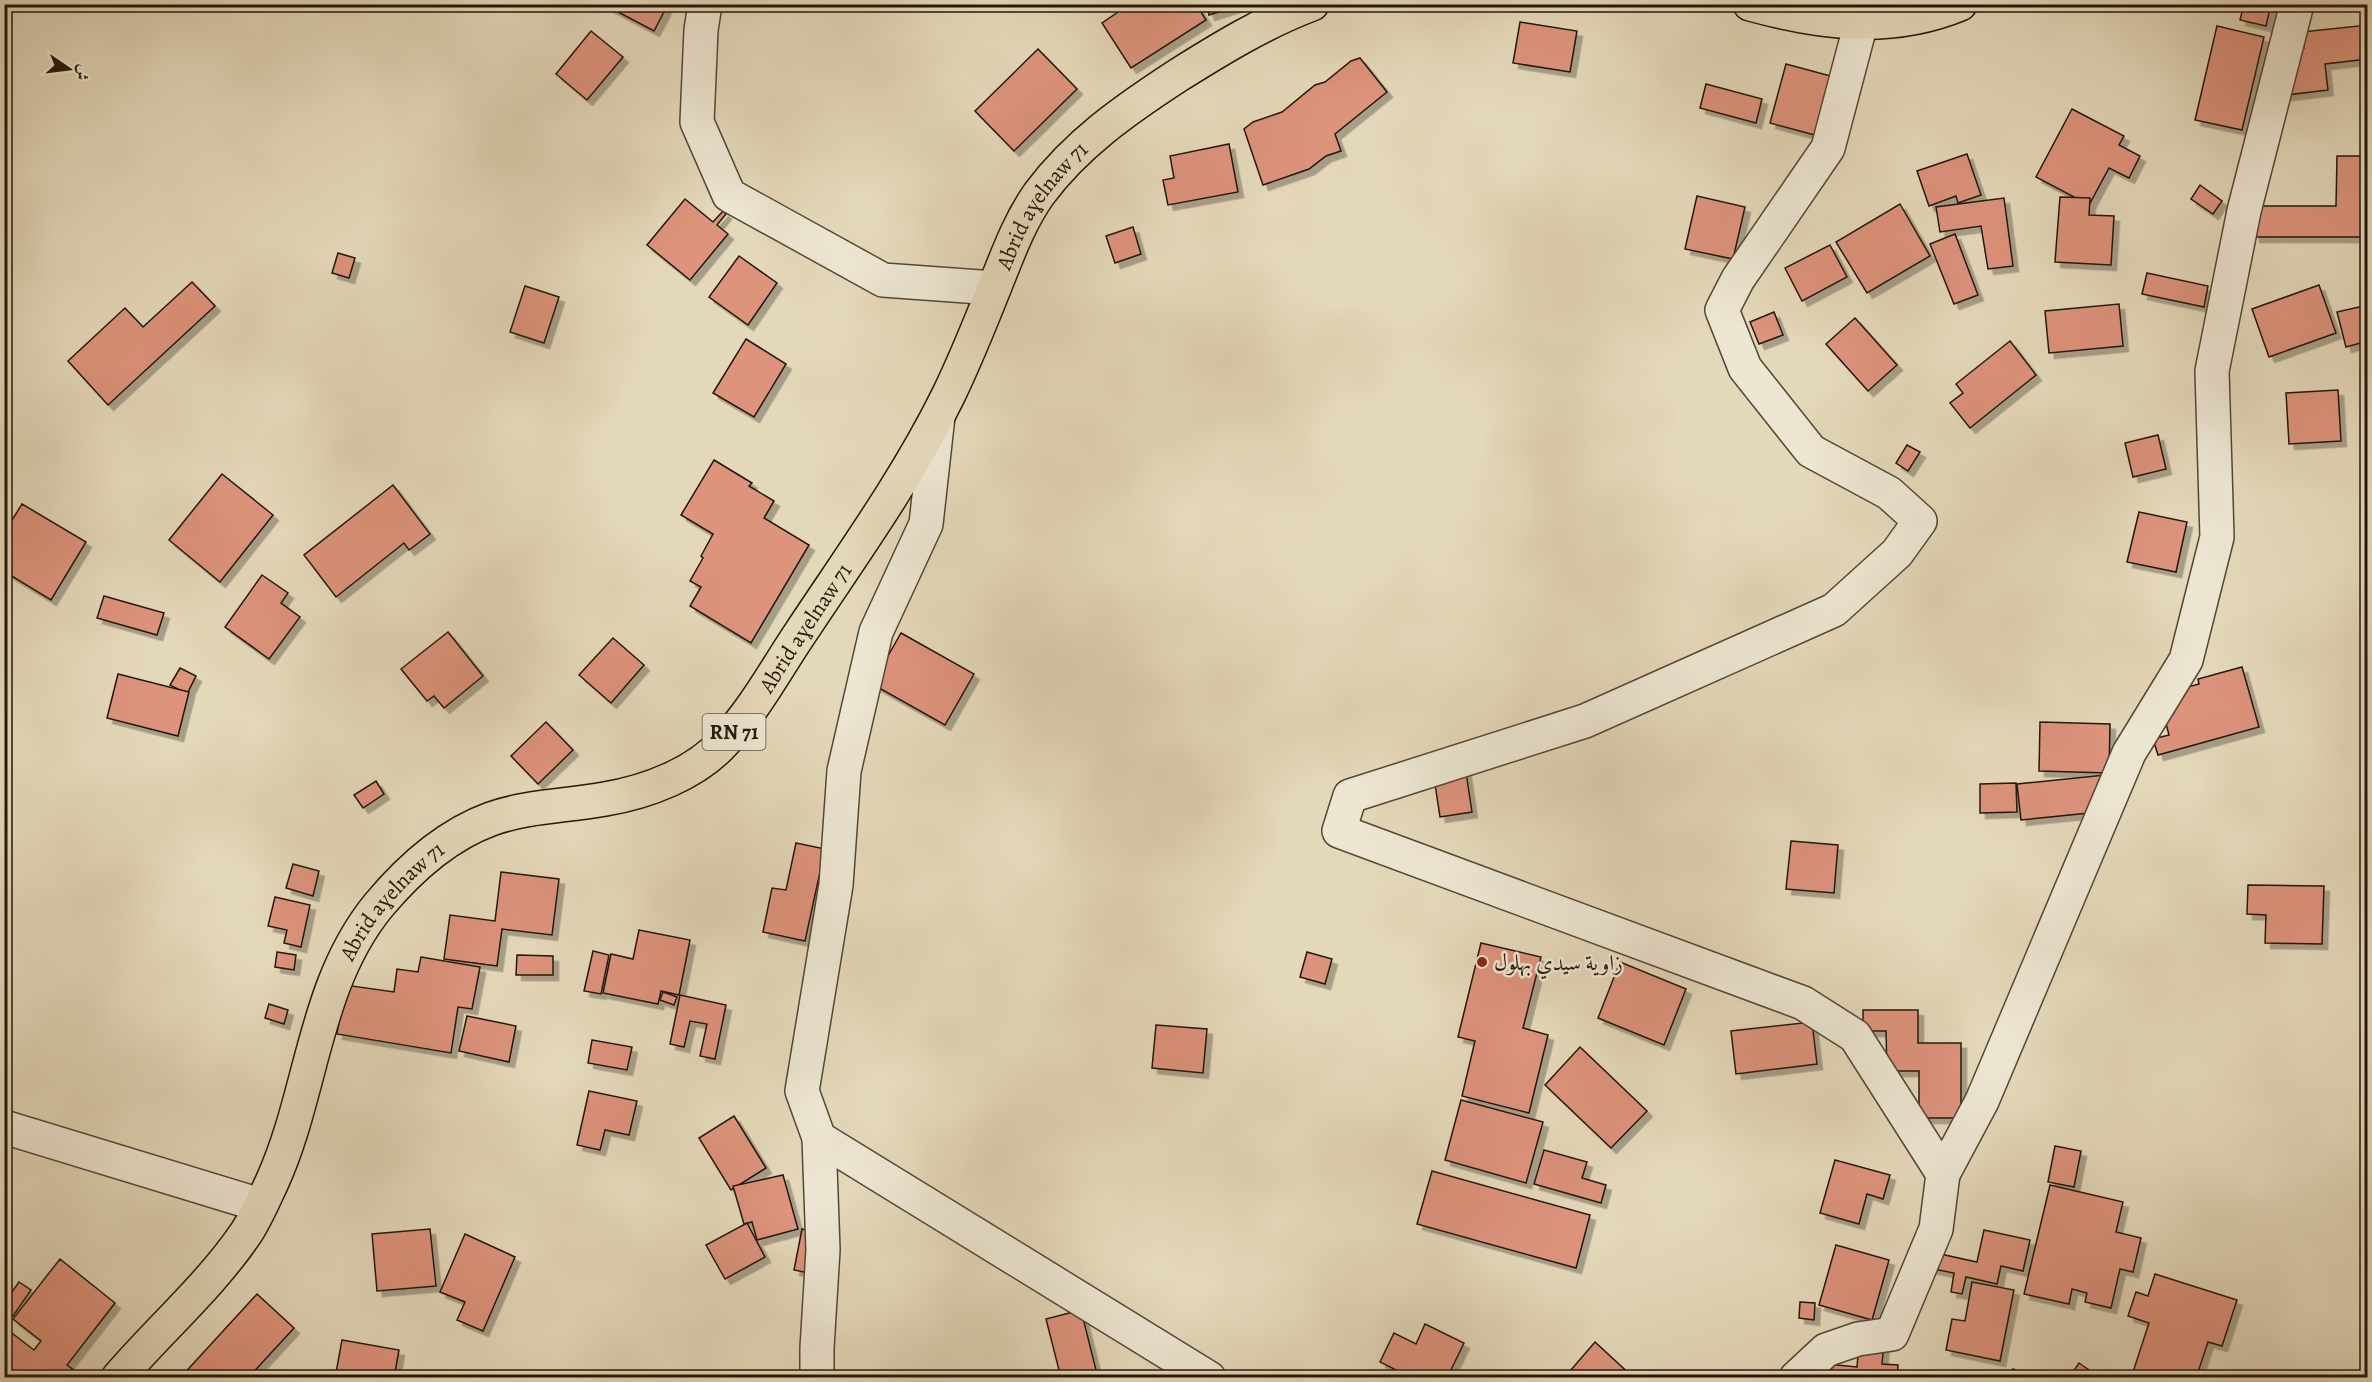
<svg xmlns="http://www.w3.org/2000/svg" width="2372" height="1382" viewBox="0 0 2372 1382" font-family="Alegreya,Amiri,serif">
	<defs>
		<filter id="shadow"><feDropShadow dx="5.5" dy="5.5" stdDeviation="0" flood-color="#0004"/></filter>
	</defs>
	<rect width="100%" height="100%" fill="#e4d8ba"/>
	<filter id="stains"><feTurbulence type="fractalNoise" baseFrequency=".00333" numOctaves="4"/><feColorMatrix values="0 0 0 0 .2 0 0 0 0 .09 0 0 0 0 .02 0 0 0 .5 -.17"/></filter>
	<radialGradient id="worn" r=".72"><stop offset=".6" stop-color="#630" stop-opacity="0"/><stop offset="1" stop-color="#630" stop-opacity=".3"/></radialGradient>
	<!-- building -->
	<g fill="#dd937c" stroke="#23170a" stroke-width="1.5" filter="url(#shadow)">
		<polygon points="603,4 668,4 654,31"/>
		<polygon points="1130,4 1196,4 1206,20 1131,68 1102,23"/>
		<polygon points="1206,4 1244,4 1209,15"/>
		<polygon points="2244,4 2271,4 2266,26 2240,20"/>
		<polygon points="1520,22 1577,31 1570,72 1513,63"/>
		<polygon points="2368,25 2368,59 2325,64 2328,90 2278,96 2273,51 2304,48 2302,32"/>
		<polygon points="2217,26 2264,37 2242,130 2195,120"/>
		<polygon points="591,31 623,57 587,100 556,74"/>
		<polygon points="1038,49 1077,89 1014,151 975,111"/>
		<polygon points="1360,58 1387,92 1335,134 1341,151 1326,156 1309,169 1263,185 1244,129 1253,122 1282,112 1315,85 1325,82 1351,61"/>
		<polygon points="1786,64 1838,78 1822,137 1770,123"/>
		<polygon points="1706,84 1762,99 1756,123 1700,108"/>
		<polygon points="2072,109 2124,136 2119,145 2140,156 2129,178 2109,168 2089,205 2036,177"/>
		<polygon points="1229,144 1238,192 1168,205 1163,180 1174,178 1170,156"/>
		<polygon points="1967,154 1981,195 1958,203 1956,196 1929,206 1917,171"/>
		<polygon points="2337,156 2368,156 2368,237 2254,237 2254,206 2336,206"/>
		<polygon points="2200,185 2222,201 2213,214 2191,199"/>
		<polygon points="1697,196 1745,207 1733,259 1685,249"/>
		<polygon points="2060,197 2090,198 2089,215 2114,216 2111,265 2055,262"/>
		<polygon points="2004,198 2013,266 1988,269 1981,226 1940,232 1936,207"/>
		<polygon points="685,199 713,222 723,211 726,214 717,225 728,234 690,280 647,245"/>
		<polygon points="1900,204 1930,256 1867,293 1836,242"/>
		<polygon points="1133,227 1141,254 1115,263 1106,236"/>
		<polygon points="1955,234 1978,295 1954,304 1930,244"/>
		<polygon points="1830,245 1847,277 1802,301 1785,268"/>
		<polygon points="338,253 355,258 349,278 332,273"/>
		<polygon points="739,256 777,283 748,325 709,297"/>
		<polygon points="2147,273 2208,286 2204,307 2142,294"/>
		<polygon points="192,282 215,306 108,405 68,361 125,308 143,327"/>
		<polygon points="2319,285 2336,333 2269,357 2252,309"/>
		<polygon points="525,286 559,297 544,343 510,332"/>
		<polygon points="2119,304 2123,346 2049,353 2045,311"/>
		<polygon points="2368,305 2368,341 2346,347 2337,312"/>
		<polygon points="1774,312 1783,335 1759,344 1750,322"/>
		<polygon points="1855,318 1897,365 1868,391 1826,344"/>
		<polygon points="746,339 786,364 754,417 713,393"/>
		<polygon points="2010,341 2036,375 1970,428 1950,403 1963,393 1956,384"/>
		<polygon points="2338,390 2341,441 2289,444 2286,393"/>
		<polygon points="2158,435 2166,469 2133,477 2125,443"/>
		<polygon points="1907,445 1920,452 1908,471 1896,463"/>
		<polygon points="714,460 752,483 749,486 774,501 764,518 809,545 751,643 690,606 701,587 690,581 703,558 701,556 713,534 681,515"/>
		<polygon points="222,474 273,515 220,582 169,540"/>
		<polygon points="393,485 430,534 409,550 404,543 336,597 304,555"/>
		<polygon points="22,504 86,542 51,600 5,572 9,564 4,561 4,533"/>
		<polygon points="2139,512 2187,522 2176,572 2127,562"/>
		<polygon points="262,575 288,593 281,603 300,617 269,659 225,627"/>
		<polygon points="104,596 164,613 157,635 97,618"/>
		<polygon points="448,632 483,676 444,708 434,696 427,701 401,669"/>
		<polygon points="901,633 974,674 945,725 872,684"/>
		<polygon points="613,638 644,665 611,703 579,675"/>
		<polygon points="2242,667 2259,727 2158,755 2153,739 2169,735 2164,716 2174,713 2169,692 2199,684 2198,679"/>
		<polygon points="180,668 196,676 187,694 170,685"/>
		<polygon points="118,674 189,692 178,736 107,718"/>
		<polygon points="546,722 573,750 538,784 511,756"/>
		<polygon points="2040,722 2110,724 2109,773 2039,771"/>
		<polygon points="1465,766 1472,812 1440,817 1433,771"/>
		<polygon points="2105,775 2109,811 2021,820 2017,784"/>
		<polygon points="376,781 384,794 363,808 354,795"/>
		<polygon points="2016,783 2017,812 1980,813 1980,784"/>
		<polygon points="1791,841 1838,845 1834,893 1786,889"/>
		<polygon points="796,843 825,849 805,941 763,932 772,888 786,890"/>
		<polygon points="293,864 319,871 313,896 286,888"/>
		<polygon points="501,872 559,879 552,935 502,929 497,966 444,959 450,915 495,921"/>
		<polygon points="2248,885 2324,886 2322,944 2265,943 2266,915 2247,914"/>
		<polygon points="275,897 310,905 301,947 284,943 287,930 268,926"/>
		<polygon points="639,930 690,940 679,995 661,991 658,1004 603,993 611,954 633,959"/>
		<polygon points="1481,943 1541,957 1523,1028 1548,1035 1529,1113 1462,1096 1475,1041 1458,1037"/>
		<polygon points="593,951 609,955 601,994 584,991"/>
		<polygon points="277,952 296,955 294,970 275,967"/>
		<polygon points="1307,952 1332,959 1325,984 1300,977"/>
		<polygon points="517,955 553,956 553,975 516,975"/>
		<polygon points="421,957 480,967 472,1009 458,1007 451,1053 337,1034 345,985 394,992 397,969 418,972"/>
		<polygon points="1620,962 1686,989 1664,1045 1598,1018"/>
		<polygon points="663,992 677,997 674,1005 660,1000"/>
		<polygon points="680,995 726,1005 715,1059 700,1056 707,1024 690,1021 684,1047 670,1044"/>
		<polygon points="269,1004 288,1010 284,1024 265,1018"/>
		<polygon points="1863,1010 1918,1010 1918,1043 1961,1043 1961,1118 1919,1118 1919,1071 1887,1071 1886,1031 1863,1031"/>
		<polygon points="467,1016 516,1026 509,1062 459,1051"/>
		<polygon points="1812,1022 1817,1064 1736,1074 1731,1031"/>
		<polygon points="1156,1025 1207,1029 1203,1073 1152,1068"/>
		<polygon points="592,1040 632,1047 627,1070 588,1063"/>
		<polygon points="1580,1047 1647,1111 1611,1148 1545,1085"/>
		<polygon points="589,1091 637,1101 629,1135 605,1130 600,1150 577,1145"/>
		<polygon points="1461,1100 1543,1122 1526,1183 1445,1160"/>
		<polygon points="734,1116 766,1168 731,1190 699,1138"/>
		<polygon points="2055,1146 2081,1151 2074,1187 2048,1182"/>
		<polygon points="1544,1150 1587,1162 1582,1178 1606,1185 1601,1203 1534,1184"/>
		<polygon points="1835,1160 1890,1175 1883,1199 1867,1194 1859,1224 1820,1213"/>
		<polygon points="1432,1171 1590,1215 1576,1268 1417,1224"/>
		<polygon points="783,1175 798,1229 757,1240 752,1222 744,1224 733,1186"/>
		<polygon points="2050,1185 2123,1202 2116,1232 2141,1238 2133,1272 2120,1269 2111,1308 2085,1302 2087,1293 2072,1289 2069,1304 2024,1294"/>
		<polygon points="747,1223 765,1257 725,1279 706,1245"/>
		<polygon points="430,1229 436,1286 377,1291 372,1234"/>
		<polygon points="802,1229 817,1232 809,1273 794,1270"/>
		<polygon points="1984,1230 2030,1240 2023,1271 2001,1266 1997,1284 1966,1277 1962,1294 1951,1292 1954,1273 1928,1268 1931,1252 1977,1262"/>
		<polygon points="465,1234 515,1257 483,1331 457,1320 465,1302 440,1292"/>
		<polygon points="1836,1245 1889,1260 1872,1320 1819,1305"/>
		<polygon points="60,1259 115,1303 67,1365 78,1373 74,1378 4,1378 4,1327 34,1350 41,1341 13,1319"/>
		<polygon points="2155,1274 2237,1300 2222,1346 2208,1342 2196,1378 2152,1378 2133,1372 2149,1323 2128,1316 2136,1292 2148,1296"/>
		<polygon points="19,1282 31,1290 13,1316 4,1310 4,1303"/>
		<polygon points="1972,1282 2014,1290 2000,1361 1946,1350 1952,1319 1965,1321"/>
		<polygon points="257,1294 294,1328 248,1378 180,1378"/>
		<polygon points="1800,1302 1815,1303 1814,1320 1799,1318"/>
		<polygon points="1081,1310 1098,1378 1061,1378 1046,1319"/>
		<polygon points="1425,1324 1464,1343 1447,1378 1412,1378 1380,1362 1394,1333 1416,1344"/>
		<polygon points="342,1340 399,1350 394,1378 335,1378"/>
		<polygon points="1595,1342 1634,1378 1564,1378"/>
		<polygon points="1859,1342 1884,1344 1882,1364 1898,1365 1897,1378 1826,1378 1827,1364 1857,1367"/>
		<polygon points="2079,1363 2101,1378 2069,1378"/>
		<polygon points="2013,1369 2037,1378 2010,1378"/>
	</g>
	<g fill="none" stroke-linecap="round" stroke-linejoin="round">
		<defs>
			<g id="minor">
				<polyline points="705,4 701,30 697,122 729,195 883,280 994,288"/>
				<polyline points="938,416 926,524 876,632 844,771 836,885 802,1091 819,1138 1209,1378"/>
				<polyline points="4,1127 260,1205"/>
				<polyline points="1943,1174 1982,1101 2129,753 2186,660 2217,537 2212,371 2244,211 2297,4"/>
				<polyline points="817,1378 817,1348 823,1250 819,1138"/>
				<polyline points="1796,1378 1826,1350 1858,1339 1892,1334 1936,1229 1943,1174 1855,1036 1803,1003 1339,831 1350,796 1585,721 1834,610 1897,553 1920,521 1889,493 1811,451 1745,368 1722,310 1738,279 1828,148 1861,23"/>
			</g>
			<g id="major">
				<path d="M1750,4C1820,23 1890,33 1960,4"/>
				<path id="s1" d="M118,1378C160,1329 210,1286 246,1233C256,1218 264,1199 272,1182C313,1092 313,986 378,906C408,870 447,835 491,819C527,806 568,806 605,799C647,792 695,774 724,742C755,709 776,669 801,632C852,555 907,479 948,396C966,359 982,319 997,281C1009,251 1020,221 1039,194C1076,144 1125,110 1177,76C1220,49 1264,22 1312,4"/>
			</g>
		</defs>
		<!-- minor casing -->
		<use href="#minor" stroke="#534736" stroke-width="36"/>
		<!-- major casing -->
		<use href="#major" stroke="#23170a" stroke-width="36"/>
		<!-- minor -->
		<use href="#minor" stroke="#ede6d2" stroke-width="33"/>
		<!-- major -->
		<use href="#major" stroke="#e4d8ba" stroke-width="33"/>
	</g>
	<!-- markers -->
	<circle fill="#8f2418" stroke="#ede6d2" stroke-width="2" cx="1482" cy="962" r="6"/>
	<g text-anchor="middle" stroke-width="5" stroke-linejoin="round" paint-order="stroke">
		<!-- shield labels -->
		<rect fill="#ede6d2" stroke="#605546" stroke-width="1.5" x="702.5" y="714" width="63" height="36" rx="4.5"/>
		<g font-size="21" font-weight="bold" fill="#23170a">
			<text x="734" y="739">RN 71</text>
		</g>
		<!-- street labels -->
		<g font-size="22" fill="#23170a" stroke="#ede6d2">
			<text dy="8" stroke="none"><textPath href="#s1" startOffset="1569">Abrid aɣelnaw 71</textPath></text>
			<text dy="8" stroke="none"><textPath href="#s1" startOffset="1083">Abrid aɣelnaw 71</textPath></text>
			<text dy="8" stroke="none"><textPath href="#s1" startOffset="561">Abrid aɣelnaw 71</textPath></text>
		</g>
		<!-- poi labels -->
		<g font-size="22" fill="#23170a" stroke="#ede6d2" text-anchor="start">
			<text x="1494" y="970">زاوية سيدي بهلول</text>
		</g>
	</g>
	<!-- margin -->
	<rect width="2372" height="1382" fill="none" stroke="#e4d8ba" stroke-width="24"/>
	<rect x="6" y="6" width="2360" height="1370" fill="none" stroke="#23170a" stroke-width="3"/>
	<rect x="12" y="12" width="2348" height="1358" fill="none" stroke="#23170a" stroke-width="1.5"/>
	<!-- north arrow -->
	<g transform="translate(69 69) rotate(104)" stroke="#ede6d2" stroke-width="4.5" paint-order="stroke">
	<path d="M0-4.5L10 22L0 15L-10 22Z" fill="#23170a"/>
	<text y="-9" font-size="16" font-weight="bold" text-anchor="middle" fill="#23170a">ش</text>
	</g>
	<rect width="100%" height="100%" filter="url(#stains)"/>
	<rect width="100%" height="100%" fill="url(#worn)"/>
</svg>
